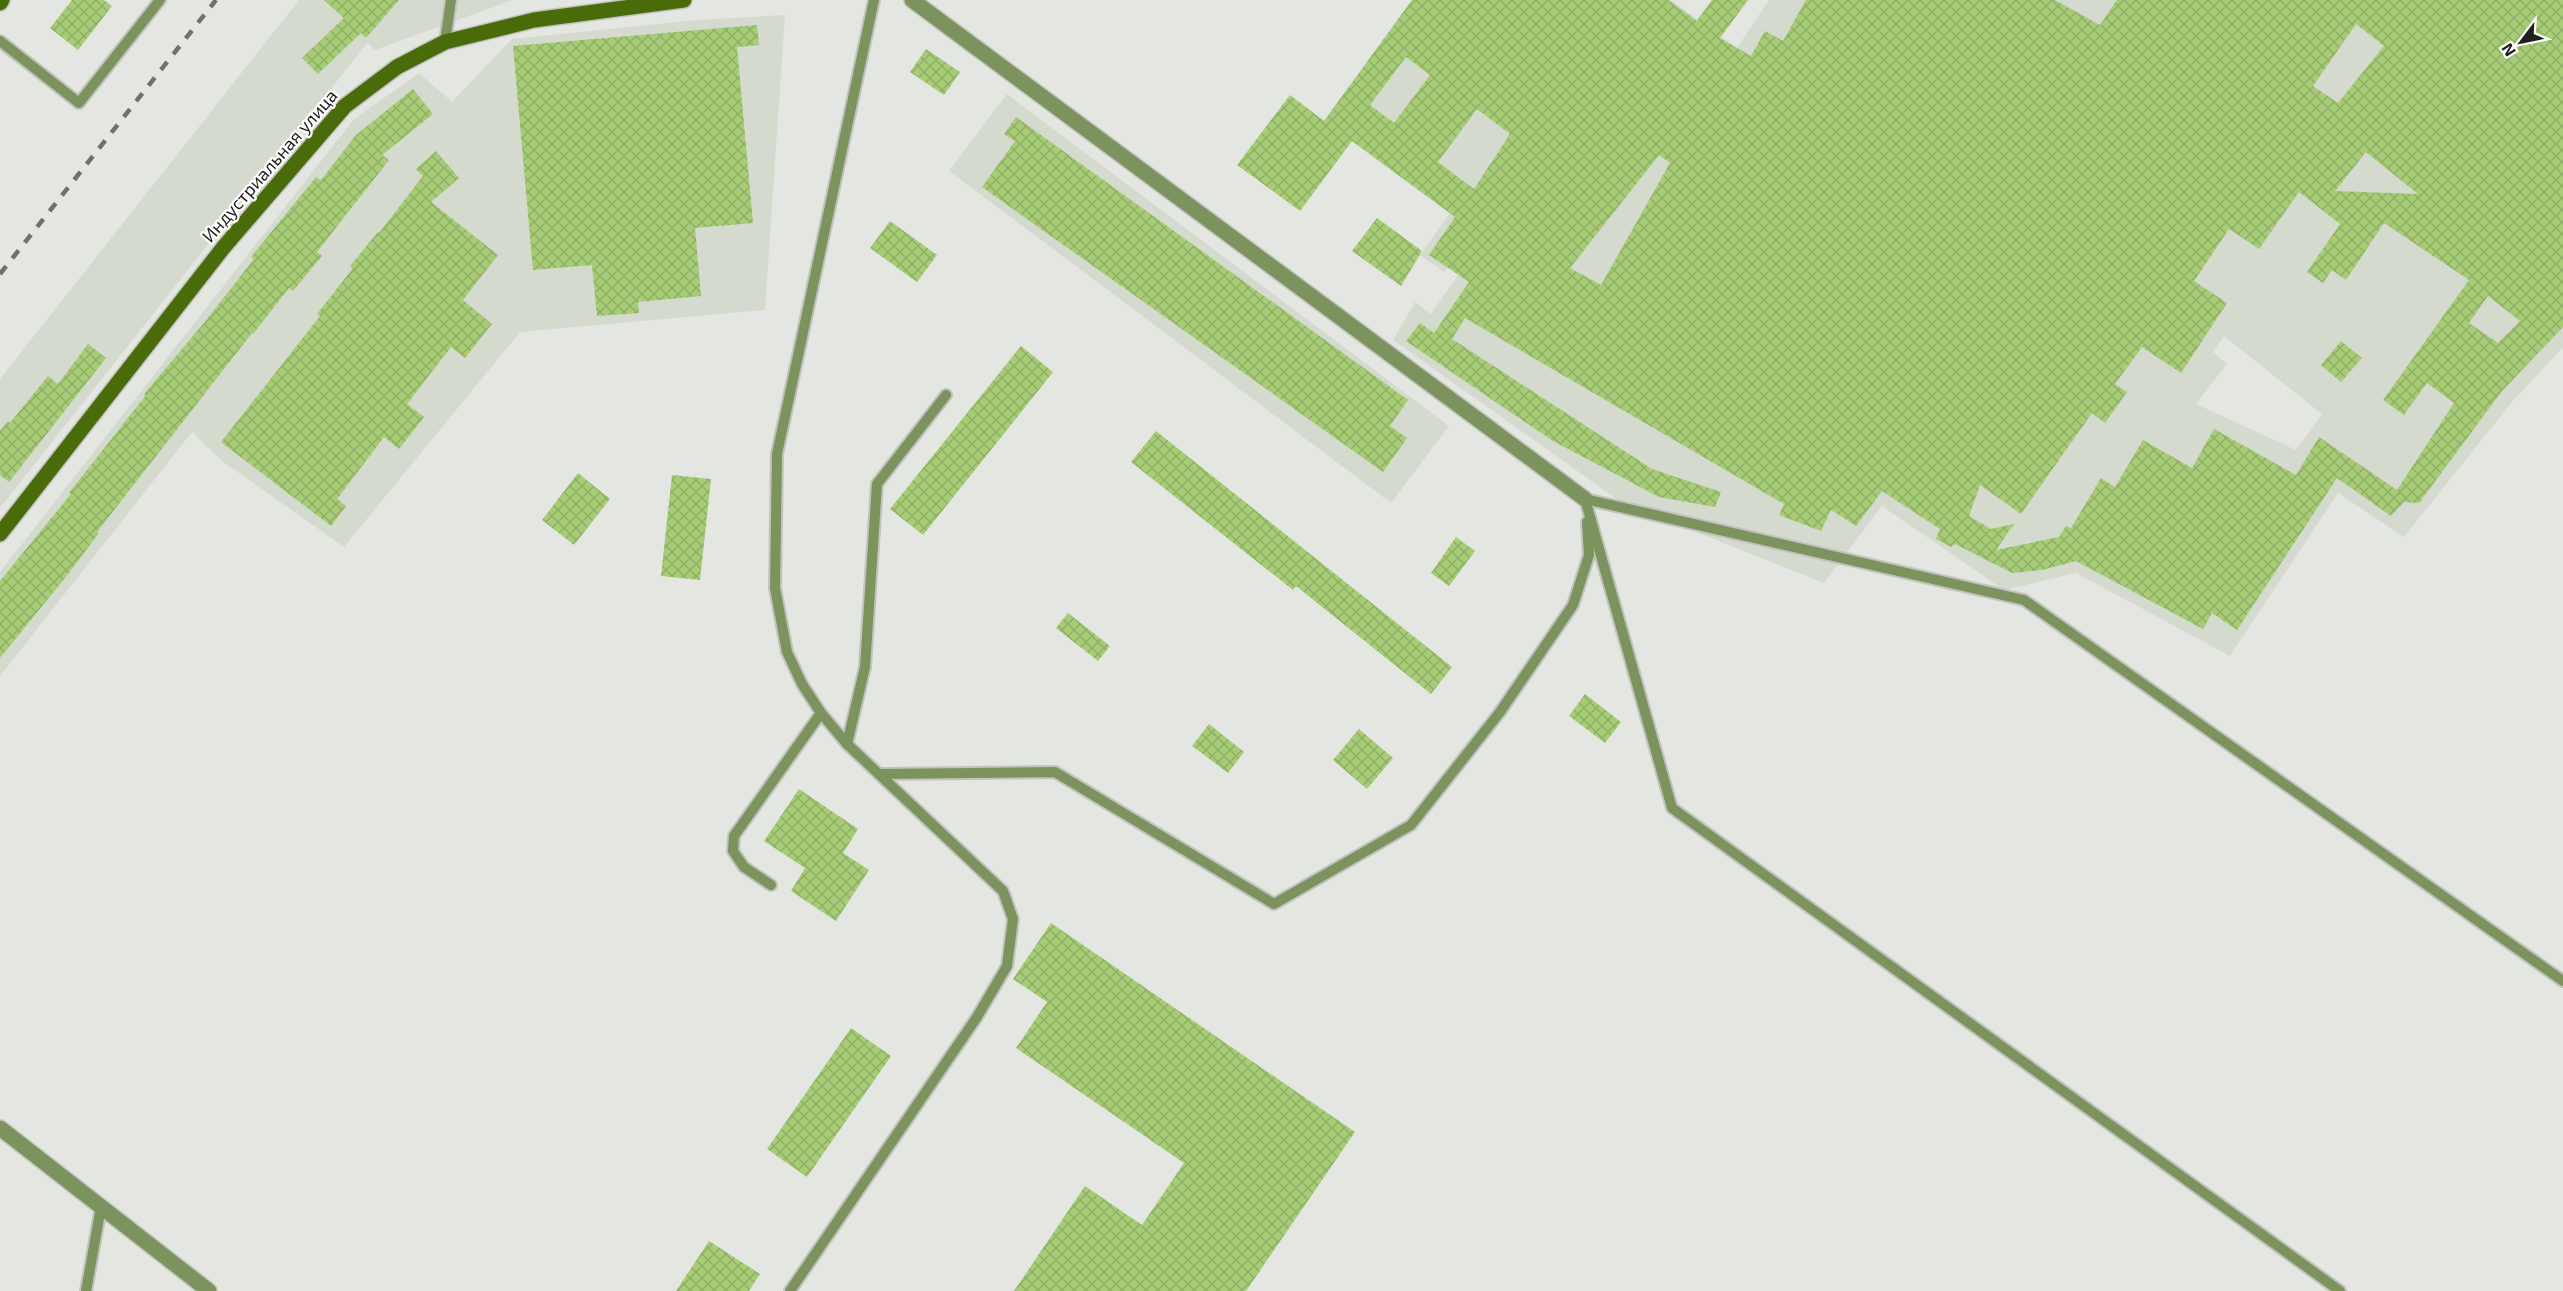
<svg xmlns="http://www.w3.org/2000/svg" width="2563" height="1291" viewBox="0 0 2563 1291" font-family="'Exo 2',sans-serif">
	<defs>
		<pattern id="building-cross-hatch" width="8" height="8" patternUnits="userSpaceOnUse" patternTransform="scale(1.5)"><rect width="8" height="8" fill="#a7cc76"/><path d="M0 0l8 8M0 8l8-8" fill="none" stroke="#8faf66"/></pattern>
	</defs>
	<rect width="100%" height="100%" fill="#e4e7e1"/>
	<!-- built -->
	<g fill="#d4dace" fill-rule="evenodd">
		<polygon points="299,0 513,0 375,50 367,43 0,508 0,379"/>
		<path d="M1412,0H1671L1697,19L1712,0H1748L1721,36L1737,48L1769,0H2563V347L2512,402L2404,537L2338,493L2230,656L2076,573L2004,590L1882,506L1824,583L1621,502L1393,340L1415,302L1431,314L1503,210L1501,194L1444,272L1420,255L1450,213L1324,121ZM2224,336L2322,414L2296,450L2196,404L2227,364L2213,352Z"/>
		<polygon points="785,15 765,310 520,332 344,547 222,461 192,432 0,676 0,572 353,120 419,73 452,102 512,39 697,20"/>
		<polygon points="1007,94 1449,426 1391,503 949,171"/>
	</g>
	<!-- building -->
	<g fill="url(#building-cross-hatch)" fill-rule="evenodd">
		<polygon points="72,0 104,0 112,6 78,50 50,28"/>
		<polygon points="324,0 399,0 366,38 361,33 318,74 302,58 344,18"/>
		<path d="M1412,0H1668L1697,21L1712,0H1748L1720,38L1751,56L1765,31L1783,41L1806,0H2055L2100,25L2117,0H2563V327L2502,391L2419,503L2404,502L2391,516L2337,478L2237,630L2212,613L2203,629L2076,561L2042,570L2012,573L1955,544L1951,547L1936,539L1940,529L1882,491L1856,526L1831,510L1821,531L1779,515L1784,504L1465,318L1452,339L1652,469L1721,492L1715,507L1659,497L1553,441L1406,341L1420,323L1434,333L1469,282L1429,255L1455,217L1352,141L1300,211L1237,165L1290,95L1324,121ZM2356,24L2384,46L2338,103L2313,86ZM1406,57L1430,75L1394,123L1370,105ZM1477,109L1510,134L1474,189L1438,162ZM2366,152L2418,194L2335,191ZM1659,155L1670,163L1601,285L1570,268ZM2299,192L2340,224L2307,272L2323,283L2332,270L2346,280L2384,223L2469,280L2383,400L2404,415L2427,383L2454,403L2397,490L2319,437L2296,475L2214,429L2192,468L2143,440L2115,487L2101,478L2071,528L2066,526L2059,537L1996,550L2014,524L1991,529L1969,516L1980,485L2021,514L2092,413L2105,423L2127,392L2115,384L2142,347L2181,373L2227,303L2194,281L2229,229L2259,249ZM2488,296L2520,321L2498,343L2469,323Z"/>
		<polygon points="757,25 759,45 737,47 753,223 695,228 701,296 638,302 639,313 597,316 592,265 533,270 513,46"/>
		<polygon points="926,49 960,72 944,95 910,72"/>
		<polygon points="413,89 433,114 382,155 389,160 317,252 322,256 293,291 289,288 253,334 252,333 97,532 99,533 65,578 0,658 0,581 71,494 69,493 146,395 144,394 204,323 254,259 251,257 316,177 321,180 356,135"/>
		<polygon points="1016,117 1408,400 1390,426 1407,438 1383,472 982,187 1015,141 1004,134"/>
		<polygon points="436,151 459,178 431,202 498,255 463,300 492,324 465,358 451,347 407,404 424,417 399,449 384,437 337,499 346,506 331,526 221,442 320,316 317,314 353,268 350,266 378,232 379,233 423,176 416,169"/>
		<polygon points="1377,218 1422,251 1401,286 1352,251"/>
		<polygon points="890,221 937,255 917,282 870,248"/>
		<polygon points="2341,341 2362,358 2341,382 2321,365"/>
		<polygon points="88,344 106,358 9,482 0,475 0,431 8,421 10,423 48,376 58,384"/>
		<polygon points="1021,346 1053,372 923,535 890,509"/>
		<polygon points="1156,431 1452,667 1431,694 1296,586 1293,590 1131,462"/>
		<polygon points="578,473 610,499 574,545 542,520"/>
		<polygon points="672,475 711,479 700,580 661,576"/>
		<polygon points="1456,537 1475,551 1449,586 1431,573"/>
		<polygon points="1068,613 1110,646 1098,661 1056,628"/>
		<polygon points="1585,694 1621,722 1605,743 1569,716"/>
		<polygon points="1209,724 1244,752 1228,773 1192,746"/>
		<polygon points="1359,729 1393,758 1367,789 1333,760"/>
		<polygon points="799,789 858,829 843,853 869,870 836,921 791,891 805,868 764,841"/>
		<polygon points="1051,923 1355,1132 1246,1291 1014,1291 1085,1186 1142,1225 1184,1163 1016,1048 1047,1002 1013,979"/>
		<polygon points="851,1028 891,1056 807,1177 767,1149"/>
		<polygon points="709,1241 760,1274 749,1291 676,1291"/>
	</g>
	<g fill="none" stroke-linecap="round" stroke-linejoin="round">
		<defs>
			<g id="lane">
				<polyline points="0,41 79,103 160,0"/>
				<polyline points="445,42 451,0"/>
				<polyline points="1585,499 1672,808 2340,1291"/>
				<polyline points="1585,499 2024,600 2563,981"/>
				<polyline points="847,744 865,667 877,484 946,395"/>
				<polyline points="879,774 1055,772 1274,904 1411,825 1500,712 1573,605 1589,555 1587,522"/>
				<polyline points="771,885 744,867 733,851 734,836 821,713"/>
				<polyline points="86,1291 101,1207"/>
				<polyline points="790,1291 977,1017 1007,966 1013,919 1003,891 847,744 821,713 802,684 787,652 775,588 777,454 874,0"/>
			</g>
			<g id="street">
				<polyline points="912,0 1585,499"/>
				<polyline points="0,1128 209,1291"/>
			</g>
			<g id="secondary">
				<polyline points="0,3 2,0"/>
				<polyline points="0,534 223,248 345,106 397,67 445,42 534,20 684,0"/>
			</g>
		</defs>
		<!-- lane casing -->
		<use href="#lane" stroke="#c1c3be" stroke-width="14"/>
		<!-- street casing -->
		<use href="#street" stroke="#c1c3be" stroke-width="18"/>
		<!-- secondary casing -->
		<use href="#secondary" stroke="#c1c3be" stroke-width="18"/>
		<!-- lane -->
		<use href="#lane" stroke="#7c935e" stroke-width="10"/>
		<!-- street -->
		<use href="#street" stroke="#7c935e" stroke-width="15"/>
		<!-- secondary -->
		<use href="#secondary" stroke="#4a6b09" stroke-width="15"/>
		<!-- rail -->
		<polyline stroke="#6f716e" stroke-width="4.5" stroke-dasharray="10 10" stroke-linecap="butt" points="0,274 216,0"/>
	</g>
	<g text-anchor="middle" stroke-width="4.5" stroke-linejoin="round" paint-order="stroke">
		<!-- street labels -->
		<g font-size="18" fill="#1f201e" stroke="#fff">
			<text transform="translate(270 166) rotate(-49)" y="6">Индустриальная улица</text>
		</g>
	</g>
	<!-- north arrow -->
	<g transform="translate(2521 42) rotate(238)" stroke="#ffffff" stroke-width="4.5" paint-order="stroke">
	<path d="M0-4.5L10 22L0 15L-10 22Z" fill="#1f201e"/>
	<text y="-9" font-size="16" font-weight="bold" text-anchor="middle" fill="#1f201e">N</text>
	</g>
</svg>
